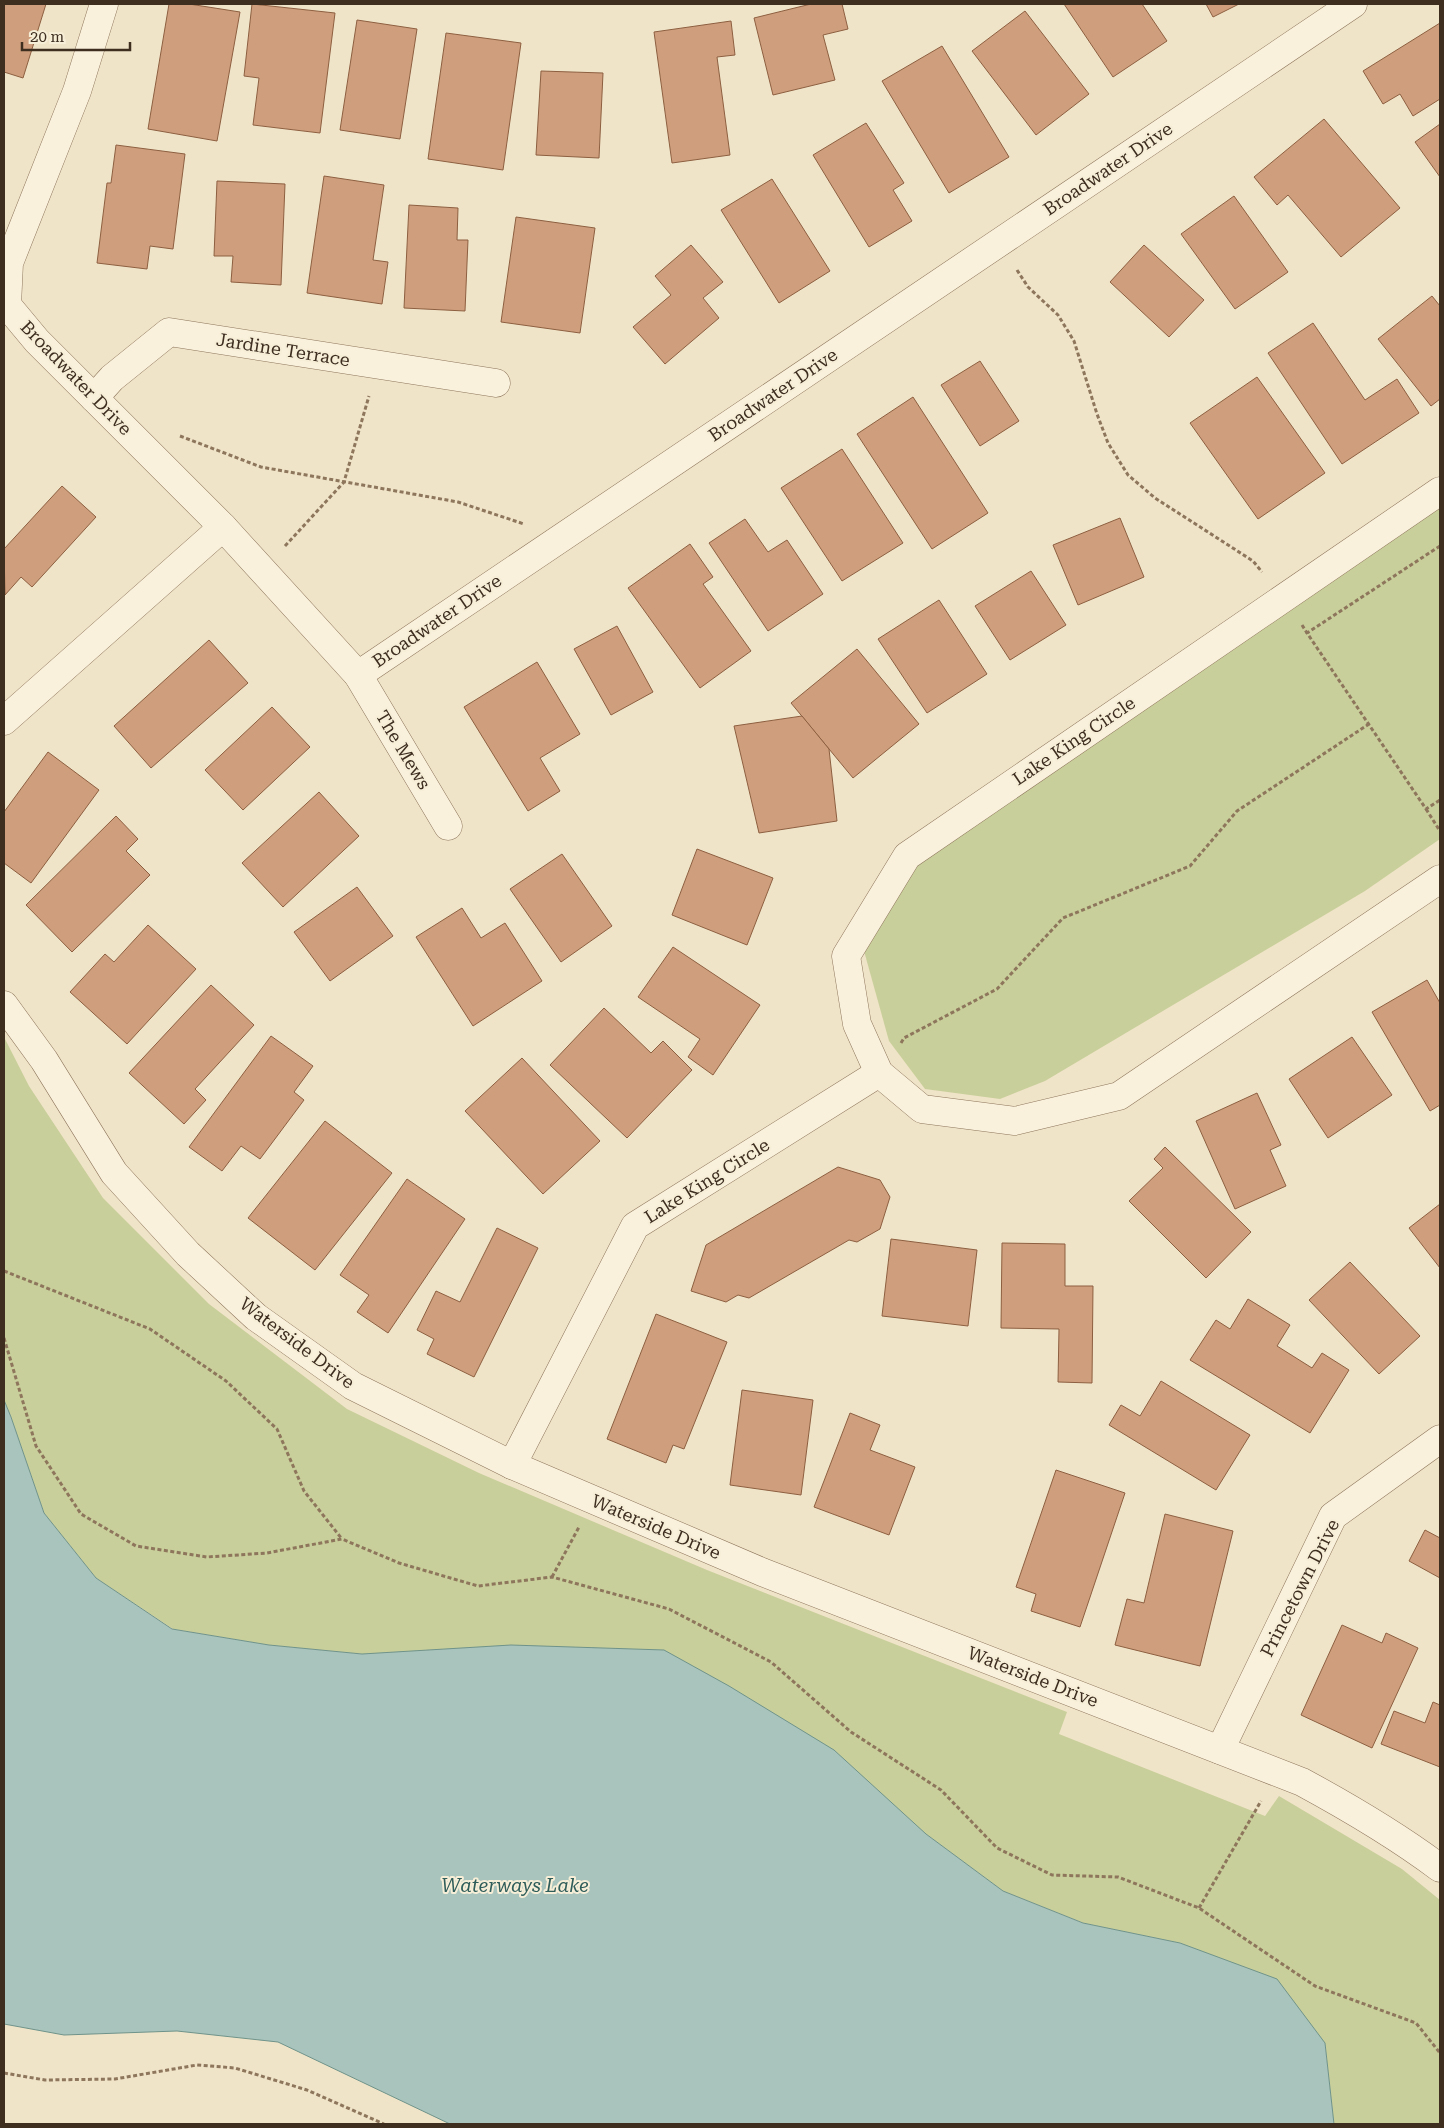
<svg xmlns="http://www.w3.org/2000/svg" width="1444" height="2128" viewBox="0 0 1444 2128" font-family="'Roboto Serif',serif">
	<rect width="100%" height="100%" fill="#f0e4c8"/>
	<!-- green -->
	<g fill="#c9cf9b">
		<polygon points="1440,504 1440,839 1365,891 1045,1081 1000,1099 925,1089 889,1041 864,951 922,858"/>
		<polygon points="4,1037 29,1086 103,1198 209,1304 347,1409 479,1473 707,1570 1067,1712 1059,1734 1265,1816 1279,1796 1402,1869 1440,1900 1440,2124 1334,2124 1325,2043 1180,1943 1083,1923 1003,1891 926,1834 362,1654 269,1645 173,1629 96,1578 44,1513 11,1417 4,1400"/>
	</g>
	<!-- water -->
	<polygon fill="#a9c4bc" stroke="#6f938a" points="4,1400 11,1417 44,1513 96,1578 172,1629 269,1645 362,1654 511,1645 664,1650 729,1686 834,1750 926,1834 1003,1891 1083,1923 1180,1943 1277,1979 1325,2043 1334,2124 450,2124 278,2042 177,2031 64,2035 4,2024"/>
	<!-- building -->
	<g fill="#cf9f7d" stroke="#8d5f41">
		<polygon points="4,4 46,4 23,78 4,72"/>
		<polygon points="169,4 189,4 240,12 217,141 148,129"/>
		<polygon points="252,4 335,13 320,133 253,125 259,78 244,76"/>
		<polygon points="811,4 842,4 848,29 823,35 835,80 773,95 754,18"/>
		<polygon points="1064,4 1142,4 1167,41 1113,77"/>
		<polygon points="1206,4 1239,4 1213,17"/>
		<polygon points="1025,11 1089,94 1036,135 972,51"/>
		<polygon points="357,20 417,29 400,139 340,130"/>
		<polygon points="731,21 735,55 717,57 730,155 672,163 654,32"/>
		<polygon points="1440,23 1440,99 1413,116 1400,94 1383,104 1363,71"/>
		<polygon points="446,33 521,43 503,170 428,159"/>
		<polygon points="942,46 1009,157 949,193 882,81"/>
		<polygon points="541,71 603,73 599,158 536,155"/>
		<polygon points="1324,119 1400,208 1341,257 1288,195 1277,205 1254,177"/>
		<polygon points="866,123 904,183 893,190 912,221 869,247 813,155"/>
		<polygon points="1440,124 1440,177 1415,142"/>
		<polygon points="116,145 185,154 173,249 150,246 147,269 97,263 107,183 111,183"/>
		<polygon points="324,176 384,185 373,260 388,262 382,304 307,293"/>
		<polygon points="772,179 830,271 779,303 721,210"/>
		<polygon points="217,181 285,184 281,285 231,282 233,256 214,256"/>
		<polygon points="1234,196 1288,272 1235,309 1181,234"/>
		<polygon points="409,205 458,208 457,240 468,240 465,311 404,308"/>
		<polygon points="516,217 595,228 580,333 501,322"/>
		<polygon points="691,245 723,282 703,298 719,318 665,364 633,327 671,295 655,276"/>
		<polygon points="1144,245 1204,300 1169,337 1110,282"/>
		<polygon points="1432,296 1440,306 1440,399 1431,406 1378,339"/>
		<polygon points="1313,323 1365,400 1397,379 1419,413 1342,464 1268,353"/>
		<polygon points="980,361 1019,421 980,446 941,385"/>
		<polygon points="1257,377 1325,473 1258,519 1190,423"/>
		<polygon points="913,397 988,513 932,549 857,434"/>
		<polygon points="842,449 903,543 842,581 781,488"/>
		<polygon points="62,486 96,517 32,587 21,577 5,595 4,549"/>
		<polygon points="1120,518 1144,577 1078,605 1053,545"/>
		<polygon points="745,519 768,552 787,540 823,594 768,631 709,543"/>
		<polygon points="690,544 713,577 703,584 751,651 700,688 628,588"/>
		<polygon points="1031,571 1066,625 1010,660 975,606"/>
		<polygon points="939,600 987,674 927,713 878,639"/>
		<polygon points="617,626 653,692 611,715 574,649"/>
		<polygon points="209,640 248,683 151,768 114,726"/>
		<polygon points="857,649 919,724 853,778 791,703"/>
		<polygon points="537,662 580,734 540,758 560,791 528,811 464,707"/>
		<polygon points="272,707 310,747 243,810 205,770"/>
		<polygon points="802,716 829,749 837,821 759,833 734,726"/>
		<polygon points="48,752 99,790 31,883 4,863 4,812"/>
		<polygon points="319,792 359,836 283,907 242,863"/>
		<polygon points="116,816 138,839 126,851 150,875 72,952 26,905"/>
		<polygon points="697,849 773,878 747,945 672,915"/>
		<polygon points="562,854 612,926 561,962 510,889"/>
		<polygon points="357,887 393,936 330,981 294,932"/>
		<polygon points="462,908 481,938 505,923 542,981 473,1026 416,937"/>
		<polygon points="148,925 196,969 127,1044 70,992 105,954 114,962"/>
		<polygon points="673,947 760,1005 713,1075 688,1057 700,1039 638,997"/>
		<polygon points="1427,980 1440,1003 1440,1105 1430,1111 1372,1012"/>
		<polygon points="211,985 254,1025 195,1089 206,1100 184,1124 129,1073"/>
		<polygon points="604,1008 651,1053 663,1041 692,1070 627,1138 550,1065"/>
		<polygon points="271,1036 313,1066 294,1092 304,1100 260,1159 241,1146 222,1171 189,1147"/>
		<polygon points="1352,1037 1392,1095 1328,1138 1289,1079"/>
		<polygon points="522,1058 600,1141 543,1194 465,1111"/>
		<polygon points="1257,1093 1281,1145 1270,1150 1286,1186 1235,1209 1196,1121"/>
		<polygon points="325,1121 392,1173 315,1270 248,1218"/>
		<polygon points="1165,1147 1251,1232 1206,1278 1129,1201 1163,1168 1154,1159"/>
		<polygon points="838,1167 880,1180 890,1197 880,1229 857,1242 849,1240 749,1298 738,1295 726,1302 691,1291 706,1245"/>
		<polygon points="407,1179 465,1219 388,1333 357,1312 369,1295 340,1275"/>
		<polygon points="1440,1204 1440,1268 1409,1228"/>
		<polygon points="497,1228 538,1248 474,1377 427,1354 434,1339 417,1330 436,1291 460,1302"/>
		<polygon points="891,1239 977,1250 968,1326 882,1316"/>
		<polygon points="1002,1243 1065,1244 1065,1286 1093,1286 1092,1383 1058,1382 1059,1329 1001,1328"/>
		<polygon points="1350,1262 1420,1336 1379,1374 1309,1300"/>
		<polygon points="1248,1299 1290,1325 1277,1346 1312,1368 1322,1353 1349,1370 1310,1433 1190,1360 1216,1320 1230,1329"/>
		<polygon points="656,1314 727,1342 684,1449 673,1445 666,1463 607,1439"/>
		<polygon points="1161,1381 1250,1435 1216,1490 1109,1425 1121,1405 1140,1416"/>
		<polygon points="742,1390 813,1400 801,1495 730,1485"/>
		<polygon points="850,1413 880,1425 870,1450 915,1467 889,1535 814,1507"/>
		<polygon points="1056,1470 1125,1493 1080,1627 1031,1611 1036,1594 1016,1587"/>
		<polygon points="1165,1514 1233,1531 1200,1666 1115,1645 1127,1599 1144,1603"/>
		<polygon points="1425,1530 1440,1538 1440,1578 1409,1561"/>
		<polygon points="1342,1625 1382,1643 1386,1633 1418,1648 1372,1748 1301,1715"/>
		<polygon points="1433,1702 1440,1705 1440,1767 1381,1744 1394,1711 1425,1723"/>
	</g>
	<g fill="none" stroke-linecap="round" stroke-linejoin="round">
		<defs>
			<g id="minor">
				<polyline points="104,4 77,91 9,263 7,305 37,341 223,527 358,675 1353,4"/>
				<polyline points="94,398 112,378 169,332 496,383"/>
				<polyline points="1440,491 907,856 846,956 857,1024 879,1073 922,1109 1015,1121 1119,1096 1440,879"/>
				<polyline points="358,675 448,826"/>
				<polyline points="4,721 223,527"/>
				<path d="M4,1005L44,1060L114,1173L188,1254L256,1317L353,1386L512,1465L762,1572L1302,1782C1350,1808 1396,1835 1440,1868"/>
				<polyline points="512,1465 635,1226 879,1073"/>
				<polyline points="1220,1750 1333,1516 1440,1439"/>
			</g>
		</defs>
		<!-- minor casing -->
		<use href="#minor" stroke="#8d765c" stroke-width="29"/>
		<!-- path -->
		<g stroke="#8d765c" stroke-width="3" stroke-dasharray="4 2.5" stroke-linecap="butt">
			<polyline points="1017,270 1028,287 1058,315 1074,341 1097,414 1108,443 1128,475 1155,498 1253,561 1262,572"/>
			<polyline points="180,436 261,467 458,502 524,524"/>
			<polyline points="285,546 344,482 369,396"/>
			<polyline points="1440,546 1307,633 1426,809 1440,800"/>
			<polyline points="1302,625 1307,633"/>
			<polyline points="1426,809 1440,831"/>
			<polyline points="901,1043 904,1038 997,989 1063,918 1190,866 1237,811 1369,724"/>
			<polyline points="4,1271 150,1329 226,1381 277,1429 304,1491 342,1539"/>
			<polyline points="4,1338 36,1446 81,1514 136,1546 207,1557 267,1553 342,1539 399,1563 478,1586 552,1577 669,1609 771,1662 851,1732 941,1790 997,1848 1052,1875 1118,1877 1199,1908 1315,1986 1416,2023 1440,2053"/>
			<polyline points="552,1577 579,1527"/>
			<polyline points="1199,1908 1261,1801"/>
			<polyline points="4,2073 45,2080 115,2079 197,2065 235,2068 307,2090 384,2124"/>
		</g>
		<!-- minor -->
		<use href="#minor" stroke="#faf1dc" stroke-width="28"/>
	</g>
	<g text-anchor="middle" stroke-width="4" stroke-linejoin="round" paint-order="stroke">
		<!-- street labels -->
		<g font-size="18" fill="#3d2e20" stroke="#f7eed8">
			<text transform="translate(1108 169) rotate(-34)" y="6">Broadwater Drive</text>
			<text transform="translate(283 350) rotate(9)" y="6">Jardine Terrace</text>
			<text transform="translate(76 378) rotate(46)" y="6">Broadwater Drive</text>
			<text transform="translate(773 395) rotate(-34)" y="6">Broadwater Drive</text>
			<text transform="translate(437 621) rotate(-34)" y="6">Broadwater Drive</text>
			<text transform="translate(1074 741) rotate(-34)" y="6">Lake King Circle</text>
			<text transform="translate(403 750) rotate(59)" y="6">The Mews</text>
			<text transform="translate(707 1181) rotate(-32)" y="6">Lake King Circle</text>
			<text transform="translate(297 1343) rotate(37)" y="6">Waterside Drive</text>
			<text transform="translate(656 1527) rotate(23)" y="6">Waterside Drive</text>
			<text transform="translate(1300 1588) rotate(-63)" y="6">Princetown Drive</text>
			<text transform="translate(1033 1677) rotate(21)" y="6">Waterside Drive</text>
		</g>
		<!-- water labels -->
		<g font-size="19" font-style="italic" fill="#2f5d5a" stroke="#f7eed8">
			<text x="515" y="1892">Waterways Lake</text>
		</g>
	</g>
	<!-- border -->
	<rect width="1444" height="2128" fill="none" stroke="#3d2e20" stroke-width="10"/>
	<!-- scale -->
	<path d="M22 42v8h108v-8" fill="none" stroke="#3d2e20" stroke-width="2.5"/>
	<text x="30" y="42" font-size="15" fill="#3d2e20" stroke="#f7eed8" stroke-width="4" paint-order="stroke">20 m</text>
</svg>
